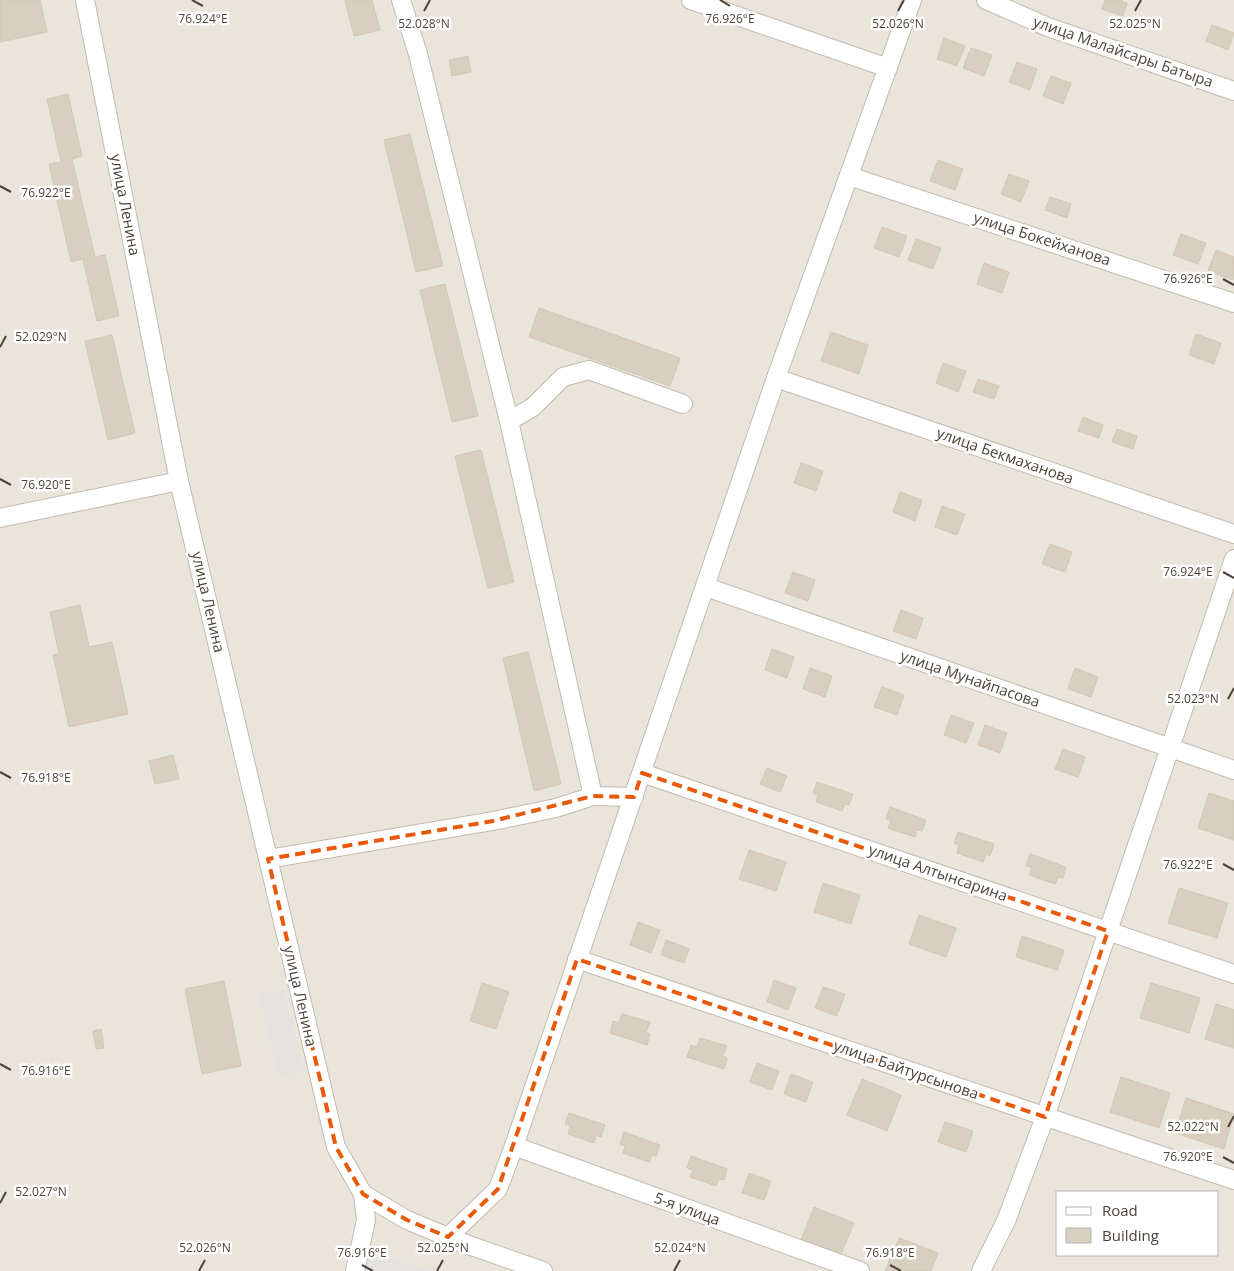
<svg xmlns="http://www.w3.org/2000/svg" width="1234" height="1271" viewBox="0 0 1234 1271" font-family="'Open Sans',sans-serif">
	<rect width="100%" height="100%" fill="#f6f3ec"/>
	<!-- residential -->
	<path fill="#eae5da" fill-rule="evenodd" d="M0,0H1234V1271H0ZM1058,1192H1218V1255H1058Z"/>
	<!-- parking -->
	<g fill="#e5e3e0">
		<polygon points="284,989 303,1072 278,1077 259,994"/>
		<polygon points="367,1250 432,1271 361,1271"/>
	</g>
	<!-- building -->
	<g fill="#d8cfc1" stroke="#d3c7b4">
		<polygon points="0,0 40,0 47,32 0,42"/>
		<polygon points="345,0 372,0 380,30 354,36"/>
		<polygon points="1105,0 1119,0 1127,3 1123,16 1102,9"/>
		<polygon points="1212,25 1234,33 1228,50 1206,41"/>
		<polygon points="944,38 965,46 957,66 937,59"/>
		<polygon points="971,48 992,55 984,76 963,68"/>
		<polygon points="468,56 471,72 452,76 449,60"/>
		<polygon points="1017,62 1037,69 1030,90 1009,82"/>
		<polygon points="1051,76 1071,83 1063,104 1043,96"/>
		<polygon points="68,94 82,156 72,159 95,257 105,255 119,316 97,321 83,259 71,262 49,164 61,162 47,99"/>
		<polygon points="410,134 443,266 416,272 384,140"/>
		<polygon points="938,160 963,169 955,190 930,181"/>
		<polygon points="1009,174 1029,181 1021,202 1001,194"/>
		<polygon points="1050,197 1071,204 1067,218 1045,210"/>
		<polygon points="882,227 907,236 899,257 874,248"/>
		<polygon points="1181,234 1206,243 1198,264 1173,255"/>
		<polygon points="916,239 941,248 933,269 908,260"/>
		<polygon points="1216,250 1234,257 1233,280 1208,271"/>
		<polygon points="984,263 1009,272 1002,293 977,284"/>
		<polygon points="445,284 478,416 452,422 420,290"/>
		<polygon points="539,308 680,358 670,386 529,337"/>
		<polygon points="831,332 868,345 859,374 821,361"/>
		<polygon points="1196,334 1221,343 1214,364 1189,355"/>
		<polygon points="112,335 135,433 108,440 85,341"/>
		<polygon points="943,363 966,371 958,392 936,383"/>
		<polygon points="978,379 999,386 994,399 973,392"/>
		<polygon points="1083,417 1103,425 1099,438 1078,431"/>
		<polygon points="1117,429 1137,436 1133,449 1112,442"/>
		<polygon points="481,450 514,582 488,588 455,456"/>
		<polygon points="801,463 823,471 816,491 794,483"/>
		<polygon points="900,492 922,500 915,521 893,512"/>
		<polygon points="942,506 965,514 957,535 935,527"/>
		<polygon points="1050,544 1072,552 1065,572 1042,564"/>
		<polygon points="793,572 815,580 808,601 785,593"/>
		<polygon points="80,605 89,647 112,642 128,714 69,727 53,655 59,654 50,612"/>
		<polygon points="901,610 923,618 916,639 893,631"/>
		<polygon points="772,649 794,657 787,678 765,670"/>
		<polygon points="528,652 561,784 534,791 503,658"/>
		<polygon points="810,668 832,676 825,697 803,689"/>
		<polygon points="1075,668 1098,677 1091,697 1068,689"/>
		<polygon points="882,687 904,695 897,715 874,707"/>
		<polygon points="951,715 974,723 966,743 944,735"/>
		<polygon points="985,725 1007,733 1000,753 978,745"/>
		<polygon points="1063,749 1085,757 1078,777 1055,769"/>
		<polygon points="173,755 179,779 155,784 149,761"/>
		<polygon points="767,768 787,776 780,792 760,784"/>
		<polygon points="817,782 853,794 849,805 845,804 842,811 816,802 818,795 813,793"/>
		<polygon points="1209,793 1234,801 1234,840 1198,828"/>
		<polygon points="890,807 926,820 922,831 917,830 915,837 888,828 891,821 886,819"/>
		<polygon points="958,832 994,844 990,856 986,854 983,862 957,853 959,845 954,843"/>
		<polygon points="749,850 786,862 776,891 739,879"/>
		<polygon points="1030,854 1066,867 1063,878 1058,877 1055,884 1029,875 1032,868 1026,866"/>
		<polygon points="823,883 860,895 851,924 814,912"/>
		<polygon points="1179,888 1228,903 1217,938 1168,923"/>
		<polygon points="919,915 956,928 946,957 909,944"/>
		<polygon points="638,922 660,930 651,953 630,945"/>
		<polygon points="1022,936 1064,950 1057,970 1016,957"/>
		<polygon points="666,940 689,949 684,963 661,955"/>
		<polygon points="774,980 796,988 788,1010 767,1002"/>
		<polygon points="224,981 241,1066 202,1074 185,989"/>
		<polygon points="482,983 509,992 496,1029 470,1021"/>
		<polygon points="1151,983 1200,998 1189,1033 1140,1018"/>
		<polygon points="823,987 845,994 837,1016 815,1008"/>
		<polygon points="1216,1004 1234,1010 1234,1048 1205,1039"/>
		<polygon points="622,1014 650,1022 646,1032 650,1034 647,1045 610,1033 613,1021 619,1023"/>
		<polygon points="101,1029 104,1048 96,1049 93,1031"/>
		<polygon points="700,1038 727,1046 723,1056 727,1058 724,1069 687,1057 691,1045 697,1047"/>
		<polygon points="757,1063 779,1071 772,1090 750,1082"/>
		<polygon points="791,1074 813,1082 806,1102 784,1094"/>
		<polygon points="1121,1077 1170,1093 1159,1128 1110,1112"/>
		<polygon points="862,1079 901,1095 887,1131 847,1115"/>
		<polygon points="1186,1098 1234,1114 1224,1149 1175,1133"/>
		<polygon points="569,1113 605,1125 601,1137 596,1135 594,1143 568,1134 570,1126 565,1124"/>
		<polygon points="945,1122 973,1131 966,1152 938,1142"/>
		<polygon points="624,1132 660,1145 656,1156 652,1155 649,1162 623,1153 625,1146 620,1144"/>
		<polygon points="691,1156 727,1169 724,1180 719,1179 716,1186 690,1177 693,1170 687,1168"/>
		<polygon points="749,1173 771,1181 764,1200 742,1193"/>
		<polygon points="814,1207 854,1223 839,1259 800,1243"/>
		<polygon points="899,1238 938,1253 931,1271 885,1271"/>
	</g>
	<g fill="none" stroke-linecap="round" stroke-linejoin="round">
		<defs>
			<g id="minor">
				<polyline points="85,0 179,481 336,1147 363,1194 366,1220 355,1271"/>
				<polyline points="401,0 418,54 509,421 593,796"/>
				<polyline points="691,0 888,68"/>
				<polyline points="986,0 1048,27 1234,91"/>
				<polyline points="849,176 1234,303"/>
				<polyline points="776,378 1234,534"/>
				<polyline points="509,421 533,407 563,377 589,370 683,404"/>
				<polyline points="0,518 179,481"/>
				<polyline points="706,587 1234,770"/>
				<polyline points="642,773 1234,974"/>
				<polyline points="268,859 493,821 556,808 593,796 634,797"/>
				<polyline points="577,959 1234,1180"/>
				<polyline points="514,1146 860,1271"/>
				<polyline points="363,1194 407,1220 460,1242 543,1271"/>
				<polyline points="448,1237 498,1189 514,1146 776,378 912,0"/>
				<polyline points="981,1271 1006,1221 1045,1117 1234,559"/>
			</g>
		</defs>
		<!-- minor casing -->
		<use href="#minor" stroke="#c2bbae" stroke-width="20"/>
		<!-- minor -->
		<use href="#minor" stroke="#fff" stroke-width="18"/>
	</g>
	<!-- marked area -->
	<path fill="none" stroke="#e8590c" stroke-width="4" stroke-dasharray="10 6" stroke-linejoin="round" d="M642,773L1108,931L1045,1117L577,959L498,1189L448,1237L407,1220L363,1194L336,1147L268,859L493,821L593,796L634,797Z"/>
	<!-- ticks -->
	<path fill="none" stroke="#4b4439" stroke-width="2" d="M192,0L203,6M720,0L730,6M424,11L430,0M898,11L904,0M1135,11L1141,0M0,186L11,192M1223,279L1234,285M0,347L6,336M0,479L11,485M1223,572L1234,578M1228,699L1234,688M0,772L11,778M1223,864L1234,870M0,1064L11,1070M1228,1127L1234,1116M1223,1157L1234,1163M0,1203L6,1192M362,1265L373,1271M890,1265L901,1271M199,1271L205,1260M437,1271L443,1260M674,1271L680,1260"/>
	<g text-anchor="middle" stroke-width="5" stroke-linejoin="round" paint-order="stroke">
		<!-- street labels -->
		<g font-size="15" fill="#4b4439" stroke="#fff">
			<text transform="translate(1123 52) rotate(19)" y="5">улица Малайсары Батыра</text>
			<text transform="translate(125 205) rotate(79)" y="5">улица Ленина</text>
			<text transform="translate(1042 239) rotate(18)" y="5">улица Бокейханова</text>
			<text transform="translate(1005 456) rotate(19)" y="5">улица Бекмаханова</text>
			<text transform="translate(208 602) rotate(77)" y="5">улица Ленина</text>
			<text transform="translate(970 679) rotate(19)" y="5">улица Мунайпасова</text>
			<text transform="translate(938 873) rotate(19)" y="5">улица Алтынсарина</text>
			<text transform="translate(300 996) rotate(77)" y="5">улица Ленина</text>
			<text transform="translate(906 1070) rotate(19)" y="5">улица Байтурсынова</text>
			<text transform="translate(687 1209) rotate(20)" y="5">5-я улица</text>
		</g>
	</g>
	<g font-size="12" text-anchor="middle" fill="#4b4439" stroke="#fff" stroke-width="5" stroke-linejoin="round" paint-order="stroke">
		<text x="203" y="23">76.924°E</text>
		<text x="730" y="23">76.926°E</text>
		<text x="424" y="28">52.028°N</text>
		<text x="898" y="28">52.026°N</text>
		<text x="1135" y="28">52.025°N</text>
		<text x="46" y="197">76.922°E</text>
		<text x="1188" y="283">76.926°E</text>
		<text x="41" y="341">52.029°N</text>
		<text x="46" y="489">76.920°E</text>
		<text x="1188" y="576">76.924°E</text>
		<text x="1193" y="703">52.023°N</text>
		<text x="46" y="782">76.918°E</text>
		<text x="1188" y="869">76.922°E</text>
		<text x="46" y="1075">76.916°E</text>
		<text x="1193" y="1131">52.022°N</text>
		<text x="1188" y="1161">76.920°E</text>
		<text x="41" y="1196">52.027°N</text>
		<text x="205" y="1252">52.026°N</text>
		<text x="443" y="1252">52.025°N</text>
		<text x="680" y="1252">52.024°N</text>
		<text x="362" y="1257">76.916°E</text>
		<text x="890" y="1257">76.918°E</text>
	</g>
	<!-- legend -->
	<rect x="1056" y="1191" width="162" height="65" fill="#ffffff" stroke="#b7b4b0"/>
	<rect x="1066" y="1207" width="25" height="8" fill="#ffffff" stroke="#b7b4b0"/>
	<text x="1102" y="1216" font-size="15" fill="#4b4439">Road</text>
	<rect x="1066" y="1228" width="25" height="15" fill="#d8cfc1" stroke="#b7b4b0"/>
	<text x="1102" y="1241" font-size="15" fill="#4b4439">Building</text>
</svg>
